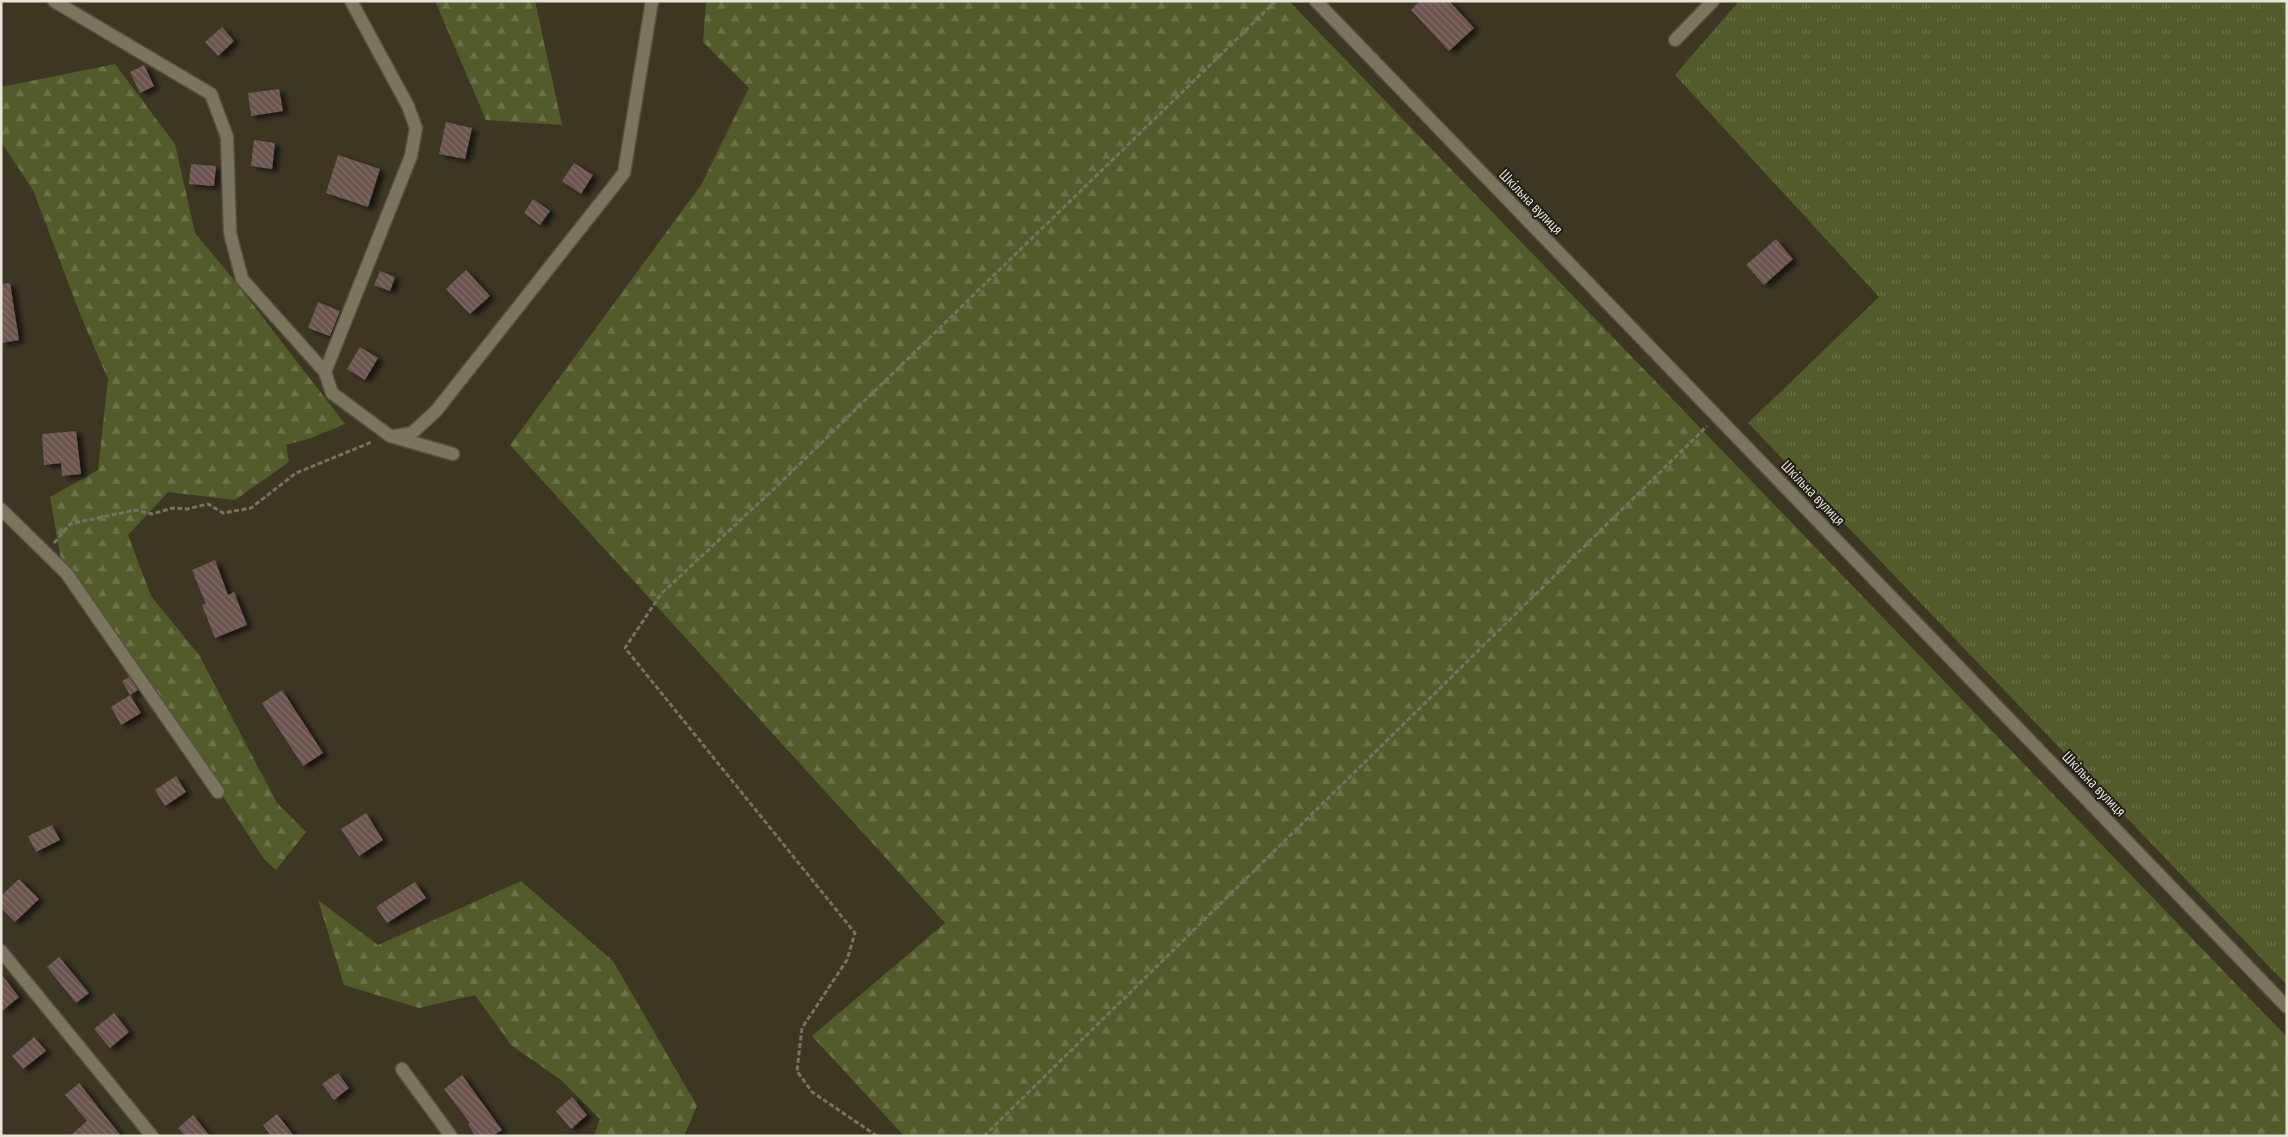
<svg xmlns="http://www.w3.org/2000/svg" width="2288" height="1137" viewBox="0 0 2288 1137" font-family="'PT Sans Narrow',sans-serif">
	<defs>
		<pattern id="grass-tufts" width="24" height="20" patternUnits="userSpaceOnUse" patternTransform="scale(1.25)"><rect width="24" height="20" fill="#535b2a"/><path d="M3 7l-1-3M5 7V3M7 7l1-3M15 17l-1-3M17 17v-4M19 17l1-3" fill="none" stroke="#6c7248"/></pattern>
		<pattern id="forest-firs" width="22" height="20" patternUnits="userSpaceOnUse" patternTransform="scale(1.25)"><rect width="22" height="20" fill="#535b2a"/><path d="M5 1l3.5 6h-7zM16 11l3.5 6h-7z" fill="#6c7248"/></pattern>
		<pattern id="building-back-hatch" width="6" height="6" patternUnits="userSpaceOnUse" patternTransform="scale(1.25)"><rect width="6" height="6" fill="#6c5551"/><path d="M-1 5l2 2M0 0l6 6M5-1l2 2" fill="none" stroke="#816d69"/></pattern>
		<filter id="shadow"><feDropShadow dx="5.5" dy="3" stdDeviation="2.5" flood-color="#0009"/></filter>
	</defs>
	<rect width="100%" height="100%" fill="#3c3623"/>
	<!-- grass -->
	<polygon fill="url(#grass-tufts)" points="1739,1 2287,1 2287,985 1748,423 1879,297 1675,75"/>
	<!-- forest -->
	<g fill="url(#forest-firs)">
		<polygon points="435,1 535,1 562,125 486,120"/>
		<polygon points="706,1 1289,1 2287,1037 2287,1136 904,1136 812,1036 945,923 510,445 701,185 749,88 703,42"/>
		<polygon points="115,64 175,144 195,233 234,280 345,424 311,438 286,445 289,462 235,500 168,492 128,535 151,596 199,655 277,803 306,832 276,870 264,859 141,671 61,560 50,497 98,470 108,379 80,314 33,190 1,142 1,87"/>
		<polygon points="521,881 613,961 697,1106 684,1136 594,1136 600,1119 561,1080 511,1045 475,995 419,1008 344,985 318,900 378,945"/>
	</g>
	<!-- building -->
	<g fill="url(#building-back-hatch)" filter="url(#shadow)">
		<polygon points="1420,1 1449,1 1474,28 1449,51 1411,10"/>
		<polygon points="222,27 234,41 218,56 205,42"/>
		<polygon points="144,65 154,86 140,93 130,72"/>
		<polygon points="279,89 283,111 251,116 248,93"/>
		<polygon points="446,122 472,128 465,159 439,154"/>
		<polygon points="254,140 275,143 272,169 251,166"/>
		<polygon points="338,155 380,169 368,207 326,193"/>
		<polygon points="574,163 593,175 581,194 562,181"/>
		<polygon points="191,164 216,166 214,186 189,184"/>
		<polygon points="533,199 550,211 540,225 524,213"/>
		<polygon points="1776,239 1793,259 1764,285 1746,265"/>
		<polygon points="466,270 490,296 470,314 446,289"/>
		<polygon points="380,271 395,277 390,291 374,285"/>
		<polygon points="10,283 19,340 1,343 1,284"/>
		<polygon points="318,302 340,311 330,336 308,328"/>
		<polygon points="360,347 378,358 365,380 347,369"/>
		<polygon points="76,431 81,474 62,476 61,463 44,465 42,434"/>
		<polygon points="215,560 228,595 234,592 247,625 215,638 202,605 206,604 192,570"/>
		<polygon points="129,677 138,690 130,695 122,681"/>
		<polygon points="282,690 323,753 303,766 262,703"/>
		<polygon points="130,695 141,713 121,725 111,707"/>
		<polygon points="176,776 186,792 165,806 155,790"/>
		<polygon points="366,813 383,840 359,856 341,829"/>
		<polygon points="52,825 60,840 36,852 28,836"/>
		<polygon points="19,879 39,899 15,922 1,908 1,896"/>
		<polygon points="415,882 426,898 387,923 376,907"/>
		<polygon points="59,957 89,993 76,1003 47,967"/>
		<polygon points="1,974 19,997 1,1012"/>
		<polygon points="114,1013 129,1032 110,1048 94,1029"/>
		<polygon points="34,1037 46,1051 23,1069 12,1056"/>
		<polygon points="338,1073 349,1088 334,1100 322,1084"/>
		<polygon points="462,1075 502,1130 492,1136 475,1136 468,1124 470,1123 444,1089"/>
		<polygon points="79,1083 121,1136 70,1136 87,1121 65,1095"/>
		<polygon points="572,1097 587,1115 571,1129 556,1111"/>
		<polygon points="277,1114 294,1136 271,1136 263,1125"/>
		<polygon points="193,1115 210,1136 185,1136 178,1128"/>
	</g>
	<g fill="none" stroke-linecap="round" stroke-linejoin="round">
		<defs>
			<g id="minor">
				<polyline points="54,1 211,94 227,137 230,233 242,279 325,372"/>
				<polyline points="351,1 408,106 416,128 411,156 325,372 332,393 390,436 453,454"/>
				<polyline points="1316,1 2287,1007"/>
				<polyline points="1675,40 1713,1"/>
				<polyline points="395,436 412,433 436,411 624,173 652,1"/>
				<polyline points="1,509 67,574 218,792"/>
				<polyline points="1,951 152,1136"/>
				<polyline points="402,1069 451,1136"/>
			</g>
		</defs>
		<!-- minor casing -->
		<use href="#minor" stroke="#565141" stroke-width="15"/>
		<!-- path -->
		<g stroke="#777262" stroke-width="3" stroke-dasharray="5 2.5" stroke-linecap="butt">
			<polyline points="54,543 70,524 135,510 152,514 173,508 187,509 208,504 223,513 251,508 296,473 372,442"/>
			<polyline points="877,1136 812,1092 797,1071 802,1028 847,960 855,933 625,648 661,594 777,486 1276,1"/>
			<polyline points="984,1136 1707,426"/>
		</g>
		<!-- minor -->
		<use href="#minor" stroke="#7b745f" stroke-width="12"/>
	</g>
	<g text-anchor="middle" stroke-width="4" stroke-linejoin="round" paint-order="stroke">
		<!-- street labels -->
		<g font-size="15" fill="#e8e4d9" stroke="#201d15">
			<text transform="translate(1531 202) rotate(46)" y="5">Шкільна вулиця</text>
			<text transform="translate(1813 493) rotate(46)" y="5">Шкільна вулиця</text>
			<text transform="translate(2094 784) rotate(46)" y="5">Шкільна вулиця</text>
		</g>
	</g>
	<!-- border -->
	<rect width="2288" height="1137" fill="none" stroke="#e8e4d9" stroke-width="5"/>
</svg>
